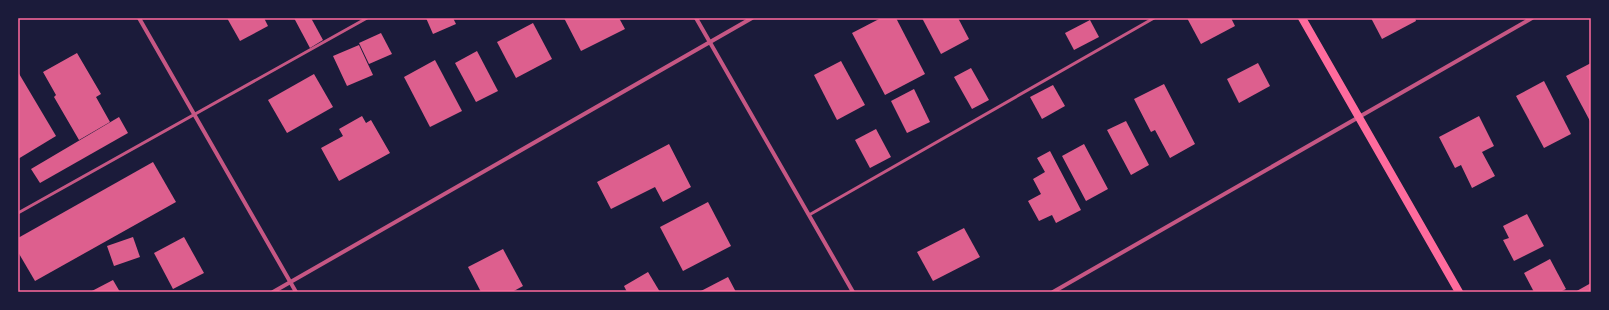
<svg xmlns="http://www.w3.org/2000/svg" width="1609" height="310" viewBox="0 0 1609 310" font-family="Rubik,sans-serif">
	<rect width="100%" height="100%" fill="#1b1b3a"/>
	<!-- building -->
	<g fill="#dd5f8e">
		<polygon points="227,18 264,18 268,26 240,41"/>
		<polygon points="294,18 311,18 323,40 310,48"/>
		<polygon points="426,18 453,18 456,24 433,34"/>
		<polygon points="564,18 619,18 625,29 581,51"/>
		<polygon points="881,18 896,18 925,74 885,95 852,33"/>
		<polygon points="922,18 958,18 969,39 941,54"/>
		<polygon points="1187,18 1231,18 1235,26 1201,44"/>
		<polygon points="1371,18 1415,18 1416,21 1382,39"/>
		<polygon points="1090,20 1099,37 1074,50 1065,33"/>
		<polygon points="533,23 552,59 516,78 497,42"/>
		<polygon points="381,33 392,54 369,64 359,43"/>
		<polygon points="359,45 373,75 347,86 333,56"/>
		<polygon points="477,51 498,91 476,102 455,63"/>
		<polygon points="77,53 101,94 96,97 110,122 79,140 54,97 56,95 43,72"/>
		<polygon points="435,60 462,111 430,127 404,77"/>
		<polygon points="841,61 865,105 837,120 814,75"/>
		<polygon points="1258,63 1270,86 1239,103 1227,79"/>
		<polygon points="1591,63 1591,120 1590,121 1566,76"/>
		<polygon points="971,68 989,100 972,109 954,77"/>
		<polygon points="18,72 56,136 18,159"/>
		<polygon points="314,74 333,107 287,133 268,100"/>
		<polygon points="1544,81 1571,134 1544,148 1516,96"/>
		<polygon points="1164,84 1195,144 1170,158 1155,130 1151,132 1134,99"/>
		<polygon points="1053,85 1065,106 1042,119 1030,97"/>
		<polygon points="914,89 930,122 907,133 891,101"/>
		<polygon points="362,116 366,123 371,120 390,153 339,181 321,148 343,136 339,129"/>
		<polygon points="1479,116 1494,146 1482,152 1495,176 1472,188 1461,165 1455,168 1439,137"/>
		<polygon points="119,117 128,133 40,183 31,169"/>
		<polygon points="1126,121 1149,165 1131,175 1107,130"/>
		<polygon points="876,129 891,157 870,168 855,140"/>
		<polygon points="669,144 691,187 663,202 655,187 611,209 597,182"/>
		<polygon points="1084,144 1108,189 1086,201 1062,156"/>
		<polygon points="1050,151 1081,210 1056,223 1052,215 1039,221 1028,201 1041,194 1033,179 1045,172 1037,158"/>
		<polygon points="153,162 176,202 35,281 18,252 18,238"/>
		<polygon points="708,202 731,246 683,271 660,227"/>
		<polygon points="1527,214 1544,246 1514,261 1503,240 1509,238 1503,226"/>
		<polygon points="964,228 980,257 933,281 917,252"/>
		<polygon points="133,237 140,257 114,266 107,246"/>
		<polygon points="184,237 204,273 173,289 154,253"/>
		<polygon points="503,249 523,286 512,292 481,292 468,267"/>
		<polygon points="1550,259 1566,289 1560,292 1534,292 1524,273"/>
		<polygon points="648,272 660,292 627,292 624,286"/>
		<polygon points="728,277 736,292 699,292"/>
		<polygon points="113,280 120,292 90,292"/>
		<polygon points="1591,283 1591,292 1575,292"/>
	</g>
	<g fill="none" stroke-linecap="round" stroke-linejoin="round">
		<!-- service -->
		<g stroke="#c65784" stroke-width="3">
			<polyline points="18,213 367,18"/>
			<polyline points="809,215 1154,18"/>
		</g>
		<!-- minor -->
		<g stroke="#c65784" stroke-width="4">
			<polyline points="139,18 296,292"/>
			<polyline points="696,18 853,292"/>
			<polyline points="273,292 752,18"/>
			<polyline points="1053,292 1532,18"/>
		</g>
		<!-- secondary -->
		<polyline stroke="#ff6b9d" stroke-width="8" points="1302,18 1459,292"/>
	</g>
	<!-- border -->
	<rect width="1609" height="310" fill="none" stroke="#1b1b3a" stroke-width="38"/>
	<rect x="19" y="19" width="1571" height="272" fill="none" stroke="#ff6b9d" stroke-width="1.5"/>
</svg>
